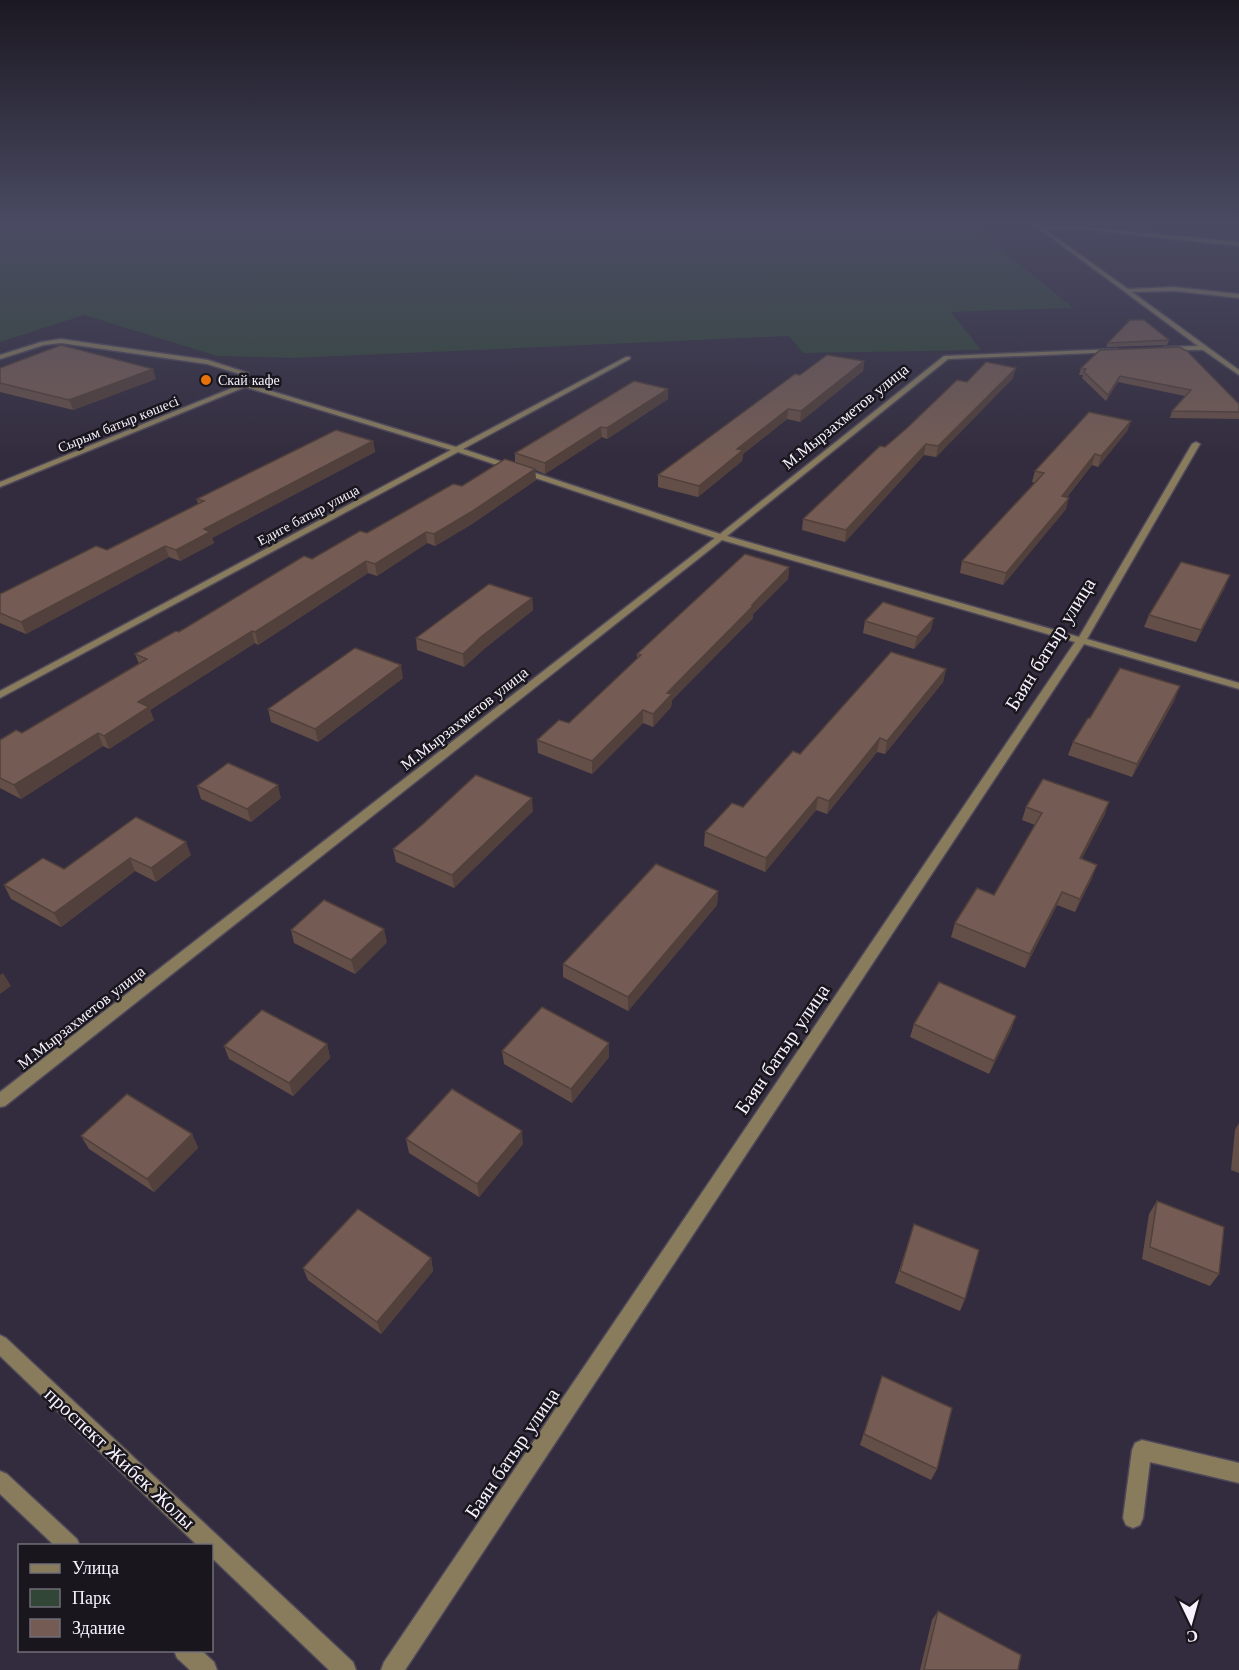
<svg xmlns="http://www.w3.org/2000/svg" width="1239" height="1670" viewBox="0 0 1239 1670" font-family="'Libre Baskerville',serif">
	<rect width="100%" height="100%" fill="#332c3e"/>
	<!-- green -->
	<polygon fill="#324637" points="0,224 970,224 1073,308 951,312 981,350 803,353 789,336 293,358 217,356 84,315 0,342"/>
	<g fill="none" stroke-linecap="round" stroke-linejoin="round">
		<defs>
			<g id="minor">
				<polygon points="1033,224 1081,227 1239,242 1239,246 1081,229 1044,229 1128,289 1174,287 1239,294 1239,298 1174,291 1132,292 1239,370 1239,375 1203,350 1163,350 1163,348 1165,347 1198,346"/>
				<polygon points="61,339 208,360 248,373 248,384 456,447 626,357 630,357 630,359 463,449 720,534 944,356 1117,349 1118,350 1115,352 948,359 727,536 1079,637 1192,444 1196,442 1200,444 1087,639 1239,683 1239,689 1084,644 405,1670 381,1670 384,1662 1075,642 722,540 5,1106 0,1107 0,1092 715,538 458,452 0,698 0,691 451,450 245,387 0,487 0,482 242,384 243,375 207,364 61,343 44,345 0,359 0,355 41,342"/>
				<polygon points="1142,1440 1239,1463 1239,1483 1150,1462 1143,1518 1140,1525 1133,1528 1126,1525 1123,1518 1132,1450 1135,1443"/>
			</g>
			<g id="tertiary">
				<polygon points="0,1335 6,1338 353,1662 356,1670 329,1670 212,1558 212,1546 198,1546 0,1356"/>
				<polygon points="0,1471 7,1474 77,1539 80,1546 55,1546 0,1494"/>
				<polygon points="174,1650 201,1650 214,1662 217,1670 190,1670 177,1658"/>
			</g>
		</defs>
		<!-- minor casing -->
		<use href="#minor" stroke="#4e4859" stroke-width="3"/>
		<!-- tertiary casing -->
		<use href="#tertiary" stroke="#4e4859" stroke-width="3"/>
		<!-- minor -->
		<use href="#minor" fill="#887c5d" fill-rule="evenodd"/>
		<!-- tertiary -->
		<use href="#tertiary" fill="#887c5d" fill-rule="evenodd"/>
	</g>
	<!-- wall -->
	<g fill="#644f48">
		<polygon points="1169,340 1167,345 1106,347 1108,343"/>
		<polygon points="1100,350 1239,404 1239,419 1170,418 1172,411 1185,396 1118,382 1106,401 1082,378 1083,375 1079,375 1081,368"/>
		<polygon points="864,361 863,371 800,422 787,419 743,454 742,461 698,497 658,487 658,475 800,375"/>
		<polygon points="0,368 156,379 73,410 0,392"/>
		<polygon points="1013,378 936,457 924,455 845,542 802,530 803,519 885,447 967,382"/>
		<polygon points="668,399 607,439 602,437 545,474 535,470 536,480 472,524 435,546 427,543 377,576 368,573 258,645 255,643 150,710 154,720 109,749 103,746 21,799 0,788 0,740 22,733 139,664 135,654 367,533 462,486 515,463 515,453"/>
		<polygon points="1131,421 1127,431 1098,467 1092,465 1067,497 1066,509 1003,585 960,573 962,561 1035,483 1032,482 1035,471"/>
		<polygon points="373,441 375,452 212,538 214,543 180,561 169,557 26,634 0,623 0,594 107,550 198,504 197,499"/>
		<polygon points="789,567 788,579 753,614 753,618 672,700 671,707 653,727 643,723 592,774 538,753 537,740 569,723 637,659 637,654"/>
		<polygon points="1225,587 1196,642 1144,627 1149,615"/>
		<polygon points="532,598 533,610 484,649 464,667 417,650 416,638"/>
		<polygon points="865,621 931,630 914,649 863,633"/>
		<polygon points="946,669 943,682 885,754 877,752 827,814 816,810 765,872 704,846 705,832 743,807"/>
		<polygon points="403,678 318,742 271,722 268,709"/>
		<polygon points="1175,699 1132,777 1068,755 1073,742 1090,718"/>
		<polygon points="197,786 281,798 251,822 201,799"/>
		<polygon points="1109,802 1104,816 1081,859 1092,878 1075,912 1057,905 1025,968 951,937 955,923 994,895 1035,825 1022,820 1026,807"/>
		<polygon points="533,811 454,888 396,862 393,849 423,824"/>
		<polygon points="136,817 191,855 156,882 135,871 61,927 11,899 4,885 64,869"/>
		<polygon points="718,891 717,905 628,1011 563,977 563,964"/>
		<polygon points="291,930 387,942 355,974 294,943"/>
		<polygon points="1016,1016 1011,1030 989,1074 910,1037 914,1024"/>
		<polygon points="327,1044 330,1058 293,1096 229,1059 224,1046"/>
		<polygon points="502,1051 609,1057 572,1103 504,1064"/>
		<polygon points="1239,1123 1239,1173 1231,1170 1235,1130"/>
		<polygon points="192,1134 198,1148 154,1192 89,1149 81,1136"/>
		<polygon points="406,1139 523,1144 479,1197 409,1153"/>
		<polygon points="1157,1201 1219,1274 1210,1286 1142,1259 1149,1214"/>
		<polygon points="914,1224 965,1299 960,1311 895,1283"/>
		<polygon points="431,1258 433,1271 381,1334 308,1280 303,1268"/>
		<polygon points="882,1376 937,1469 931,1480 860,1445"/>
		<polygon points="938,1611 1018,1670 920,1670 932,1620"/>
	</g>
	<!-- shaded-wall -->
	<g fill="#51403b">
		<polygon points="864,361 863,371 800,422 801,411"/>
		<polygon points="1016,368 1013,378 936,457 938,446"/>
		<polygon points="153,369 156,379 73,410 69,400"/>
		<polygon points="1120,376 1118,382 1106,401 1108,395"/>
		<polygon points="668,389 668,399 607,439 607,428"/>
		<polygon points="788,409 787,419 743,454 742,461 698,497 699,486 737,449"/>
		<polygon points="1131,421 1127,431 1098,467 1101,456"/>
		<polygon points="601,427 602,437 545,474 545,463"/>
		<polygon points="373,441 375,452 212,538 214,543 180,561 176,550 204,529"/>
		<polygon points="926,444 924,455 845,542 846,530"/>
		<polygon points="1095,454 1092,465 1058,507 1062,496"/>
		<polygon points="535,469 536,480 472,524 435,546 434,534"/>
		<polygon points="1069,498 1066,509 1003,585 1006,573"/>
		<polygon points="426,532 427,543 377,576 375,564"/>
		<polygon points="165,546 169,557 26,634 21,622"/>
		<polygon points="366,561 368,573 258,645 255,632"/>
		<polygon points="789,567 788,579 753,614 753,618 672,700 671,707 653,727 653,714 667,693"/>
		<polygon points="1230,575 1225,587 1196,642 1201,630"/>
		<polygon points="532,598 533,610 484,649 464,667 463,654 482,636"/>
		<polygon points="934,618 931,630 914,649 917,637"/>
		<polygon points="252,631 255,643 150,710 154,720 109,749 104,736 138,702"/>
		<polygon points="401,665 403,678 318,742 315,729"/>
		<polygon points="946,669 943,682 885,754 887,741"/>
		<polygon points="1180,686 1175,699 1132,777 1137,764"/>
		<polygon points="643,710 643,723 592,774 592,761"/>
		<polygon points="98,733 103,746 21,799 14,785"/>
		<polygon points="880,738 877,752 827,814 829,801"/>
		<polygon points="278,785 281,798 251,822 247,809"/>
		<polygon points="818,797 816,810 765,872 766,858"/>
		<polygon points="532,798 533,811 454,888 452,875"/>
		<polygon points="1109,802 1104,816 1075,872 1080,858"/>
		<polygon points="186,842 191,855 156,882 151,868"/>
		<polygon points="130,858 135,871 61,927 54,913"/>
		<polygon points="1097,865 1092,878 1075,912 1080,899"/>
		<polygon points="718,891 717,905 628,1011 628,997"/>
		<polygon points="1062,892 1057,905 1025,968 1030,954"/>
		<polygon points="384,929 387,942 355,974 351,960"/>
		<polygon points="3,973 11,986 0,994 0,975"/>
		<polygon points="1016,1016 1011,1030 989,1074 994,1061"/>
		<polygon points="609,1043 609,1057 572,1103 571,1089"/>
		<polygon points="327,1044 330,1058 293,1096 289,1083"/>
		<polygon points="522,1131 523,1144 479,1197 477,1184"/>
		<polygon points="192,1134 198,1148 154,1192 147,1179"/>
		<polygon points="431,1258 433,1271 381,1334 377,1322"/>
	</g>
	<!-- building -->
	<g fill="#745c54" stroke="#51403b" stroke-width="1.5">
		<polygon points="1130,320 1144,320 1169,340 1108,343"/>
		<polygon points="61,345 153,369 69,400 0,383 0,368"/>
		<polygon points="1179,347 1187,351 1239,404 1239,412 1172,411 1191,390 1120,376 1108,395 1084,372 1086,369 1081,368 1100,350"/>
		<polygon points="827,355 864,361 801,411 788,409 737,449 743,450 699,486 658,475 795,374 800,375"/>
		<polygon points="986,362 1016,368 938,446 926,444 846,530 803,519 880,446 885,447 907,428 957,380 967,382"/>
		<polygon points="634,381 668,389 607,428 601,427 545,463 515,453"/>
		<polygon points="1089,412 1131,421 1101,456 1095,454 1062,496 1069,498 1006,573 962,561 1044,473 1035,471"/>
		<polygon points="336,430 373,441 204,529 210,532 176,550 165,546 21,622 0,613 0,594 96,546 107,550 204,501 197,499"/>
		<polygon points="505,459 535,469 471,512 434,534 426,532 375,564 366,561 255,632 252,631 138,702 149,707 104,736 98,733 14,785 0,778 0,740 16,730 22,733 147,659 135,654 176,631 179,632 304,556 312,559 360,531 367,533 453,484 462,486"/>
		<polygon points="745,554 789,567 752,605 754,605 667,693 672,694 653,714 643,710 592,761 537,740 559,720 569,723 641,655 637,654"/>
		<polygon points="1181,562 1230,575 1201,630 1149,615"/>
		<polygon points="489,584 532,598 482,636 463,654 416,638"/>
		<polygon points="883,602 934,618 917,637 865,621"/>
		<polygon points="355,648 401,665 315,729 268,709"/>
		<polygon points="891,652 946,669 887,741 880,738 829,801 818,797 766,858 705,832 732,803 743,807 793,751 800,754"/>
		<polygon points="1120,668 1180,686 1137,764 1073,742 1088,718 1090,718"/>
		<polygon points="228,763 278,785 247,809 197,786"/>
		<polygon points="476,775 532,798 452,875 393,849 423,824"/>
		<polygon points="1043,779 1109,802 1080,858 1097,865 1080,899 1062,892 1030,954 955,923 977,888 994,895 1042,813 1026,807"/>
		<polygon points="136,817 186,842 151,868 130,858 54,913 4,885 43,858 64,869"/>
		<polygon points="656,864 718,891 628,997 563,964"/>
		<polygon points="324,900 384,929 351,960 291,930"/>
		<polygon points="939,982 1016,1016 994,1061 914,1024"/>
		<polygon points="542,1007 609,1043 571,1089 502,1051"/>
		<polygon points="262,1010 327,1044 289,1083 224,1046"/>
		<polygon points="452,1089 522,1131 477,1184 406,1139"/>
		<polygon points="127,1094 192,1134 147,1179 81,1136"/>
		<polygon points="1157,1201 1224,1227 1219,1274 1150,1247"/>
		<polygon points="358,1209 431,1258 377,1322 303,1268"/>
		<polygon points="914,1224 979,1250 965,1299 900,1271"/>
		<polygon points="882,1376 952,1408 937,1469 864,1434"/>
		<polygon points="938,1611 1021,1655 1018,1670 924,1670"/>
	</g>
	<!-- sky -->
	<linearGradient id="sky" x2="0" y2="1"><stop stop-color="#1c1822"/><stop offset="0.49" stop-color="#4a4b63"/><stop offset="1" stop-color="#4a4b63" stop-opacity="0"/></linearGradient>
	<rect width="1239" height="458" fill="url(#sky)"/>
	<!-- markers -->
	<circle fill="#e8710a" stroke="#19161e" stroke-width="2" cx="206" cy="380" r="6"/>
	<g text-anchor="middle" stroke-width="5" stroke-linejoin="round" paint-order="stroke">
		<!-- far-poi labels -->
		<g font-size="14" fill="#f6f2fe" stroke="#19161e" text-anchor="start">
			<text x="218" y="385">Скай кафе</text>
		</g>
		<!-- far-street labels -->
		<g font-size="14" fill="#f6f2fe" stroke="#19161e">
			<text transform="translate(118 424) rotate(-22)" y="5">Сырым батыр көшесі</text>
			<text transform="translate(308 515) rotate(-28)" y="5">Едиге батыр улица</text>
		</g>
		<!-- street labels -->
		<g font-size="16" fill="#f6f2fe" stroke="#19161e">
			<text transform="translate(845 416) rotate(-39)" y="6">М.Мырзахметов улица</text>
			<text transform="translate(464 718) rotate(-38)" y="6">М.Мырзахметов улица</text>
			<text transform="translate(81 1017) rotate(-38)" y="6">М.Мырзахметов улица</text>
		</g>
		<!-- near-street labels -->
		<g font-size="20" fill="#f6f2fe" stroke="#19161e">
			<text transform="translate(1050 644) rotate(-58)" y="7">Баян батыр улица</text>
			<text transform="translate(782 1049) rotate(-56)" y="7">Баян батыр улица</text>
			<text transform="translate(512 1453) rotate(-56)" y="7">Баян батыр улица</text>
			<text transform="translate(120 1458) rotate(43)" y="7">проспект Жибек Жолы</text>
		</g>
	</g>
	<!-- legend -->
	<rect x="18" y="1544" width="195" height="108" fill="#19161e" stroke="#716e78" stroke-width="1.5"/>
	<rect x="30" y="1564" width="30" height="9" fill="#887c5d" stroke="#716e78" stroke-width="1.5"/>
	<text x="72" y="1574" font-size="18" fill="#f6f2fe">Улица</text>
	<rect x="30" y="1589" width="30" height="18" fill="#324637" stroke="#716e78" stroke-width="1.5"/>
	<text x="72" y="1604" font-size="18" fill="#f6f2fe">Парк</text>
	<rect x="30" y="1619" width="30" height="18" fill="#745c54" stroke="#716e78" stroke-width="1.5"/>
	<text x="72" y="1634" font-size="18" fill="#f6f2fe">Здание</text>
	<!-- north arrow -->
	<g transform="translate(1191 1622) rotate(175)" stroke="#19161e" stroke-width="4.5" paint-order="stroke">
	<path d="M0-4.5L10 22L0 15L-10 22Z" fill="#f6f2fe"/>
	<text y="-9" font-size="16" font-weight="bold" text-anchor="middle" fill="#f6f2fe">С</text>
	</g>
</svg>
